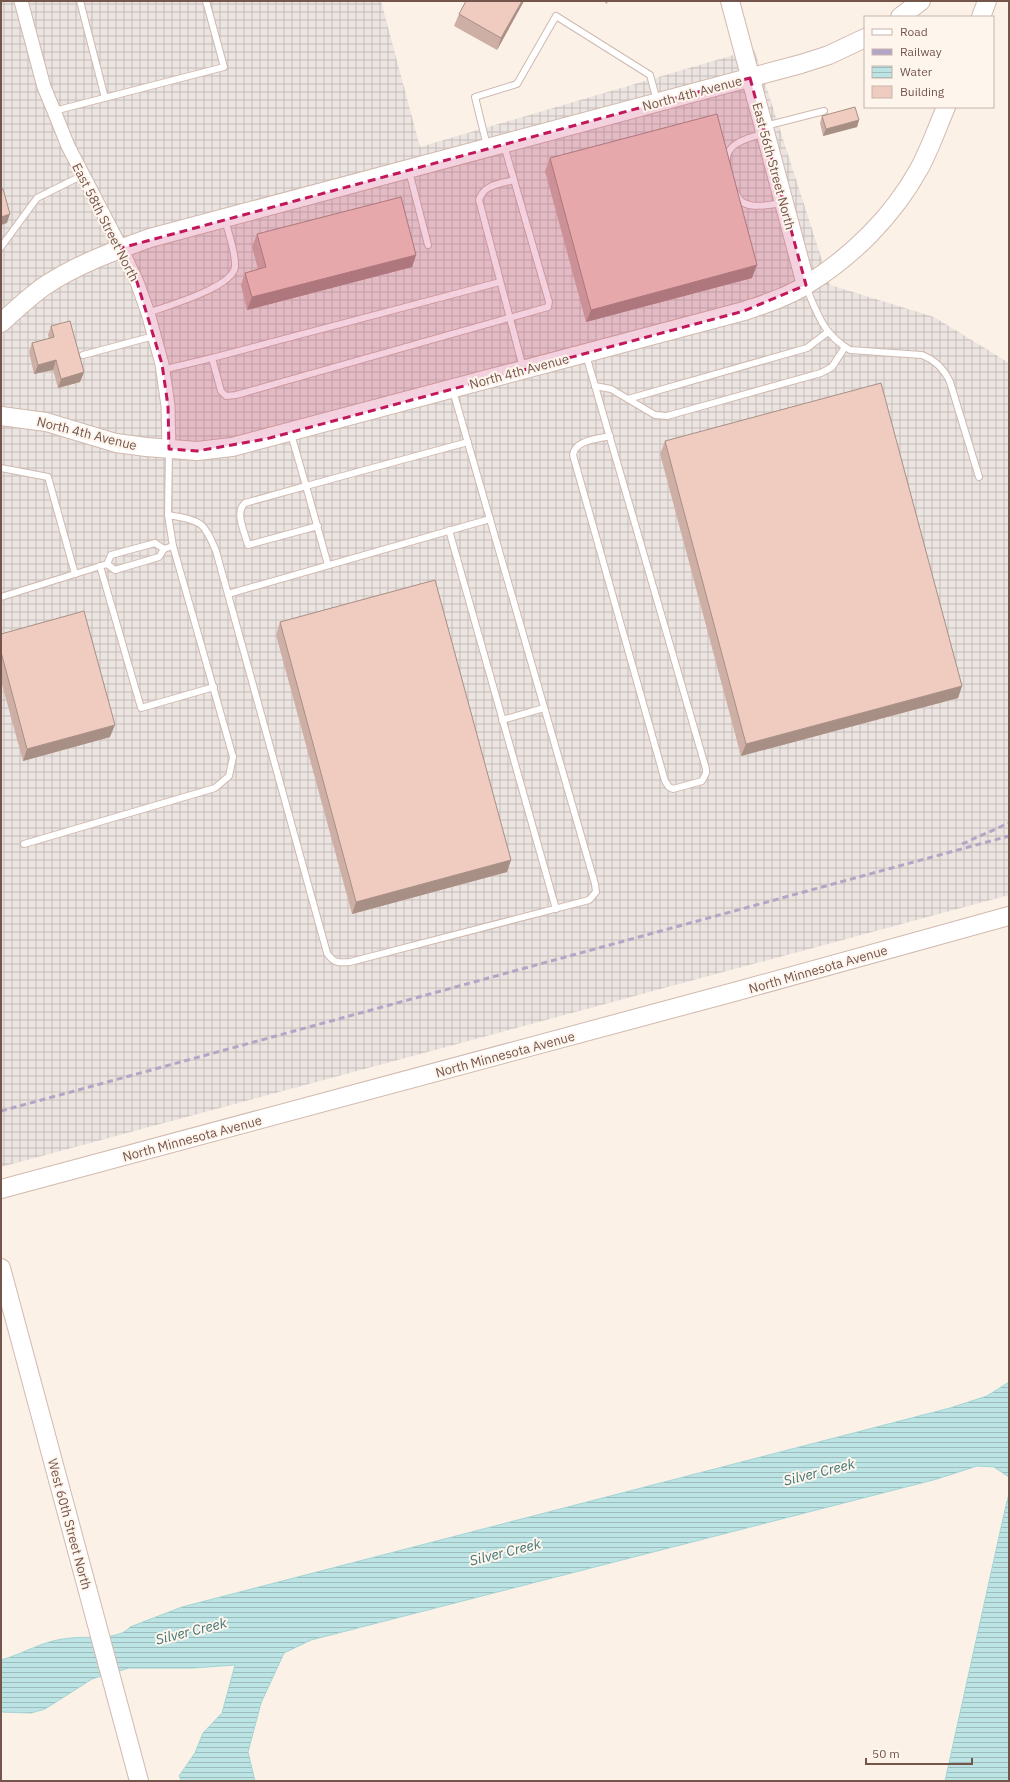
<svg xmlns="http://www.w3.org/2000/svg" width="1010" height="1782" viewBox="0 0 1010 1782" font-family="'IBM Plex Sans',sans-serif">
	<defs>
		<pattern id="industrial-grid" width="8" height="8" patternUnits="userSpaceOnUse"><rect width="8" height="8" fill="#ece4e0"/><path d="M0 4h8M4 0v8" fill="none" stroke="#c4bcb8"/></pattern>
		<pattern id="water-rules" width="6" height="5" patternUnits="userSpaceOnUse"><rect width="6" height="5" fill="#bce4e4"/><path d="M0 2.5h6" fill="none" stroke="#9dbcbb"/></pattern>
	</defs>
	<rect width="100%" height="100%" fill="#fbf1e7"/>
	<!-- industrial -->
	<polygon fill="url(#industrial-grid)" points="1,1 381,1 420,147 754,49 830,285 934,317 1009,363 1009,895 1,1167"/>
	<!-- water -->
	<g fill="url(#water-rules)" stroke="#a3d5d6">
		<path d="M1009,1382V1477L994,1467L977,1466L937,1479L311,1640L284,1653L261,1703L248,1752L255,1781H182L179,1776L195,1753L203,1733L222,1713L235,1665L194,1668H129L92,1679L45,1709L31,1713L1,1712V1660C26,1653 43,1640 71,1638C88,1636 118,1641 130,1627L182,1607L950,1408L987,1396Z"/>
		<polygon points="1009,1494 1009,1781 945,1781 1006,1505"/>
	</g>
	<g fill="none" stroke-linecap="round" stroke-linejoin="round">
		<defs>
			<g id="lane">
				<polyline points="80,1 105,98"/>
				<polyline points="54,111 224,67 206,1"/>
				<polyline points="765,126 824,111"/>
				<path d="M504,145L514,180C500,184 484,184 479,200L523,368"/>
				<polyline points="487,146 475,97 517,84 556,16 650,75 657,101"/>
				<path d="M727,163C724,142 750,138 765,133"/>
				<polyline points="409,171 428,245"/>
				<path d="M736,193C742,212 767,205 782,203"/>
				<polyline points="1,247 37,198 83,175"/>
				<path d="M806,287C818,315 823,334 850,350L922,355C935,360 944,369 950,382L979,477"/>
				<path d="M148,313C166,306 232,288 235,267C236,252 228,233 225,219"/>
				<polyline points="83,355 154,336"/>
				<path d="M586,355L706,769V773L702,781L673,789L669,787L665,781L573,455C575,440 597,439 610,436"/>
				<polyline points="212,358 500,282"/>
				<polyline points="162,370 212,358 221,391 226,396 236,395 548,307 549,302 514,180"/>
				<polyline points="595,386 611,389 655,415 667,416 821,373 832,367 845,347"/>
				<polyline points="628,399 807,348 828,332"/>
				<polyline points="291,434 306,486 468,442"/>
				<polyline points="1,468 48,477 75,574"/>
				<path d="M168,515C201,521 203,520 216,551L327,953C333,963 339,963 350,962L589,900L596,892L595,884L453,391"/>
				<path d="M318,526L248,545C245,533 234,512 245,503L306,486L328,565"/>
				<polyline points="449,530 556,909"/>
				<polyline points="107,564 115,570 159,557 164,549 173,546"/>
				<polyline points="100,566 141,708 214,687"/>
				<polyline points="228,594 490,519"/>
				<polyline points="1,597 107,564 111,555 155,543 164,549"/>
				<polyline points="502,720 544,708"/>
				<polyline points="24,844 215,788 229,776 233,757 173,546 168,515 169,450"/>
			</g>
			<polyline id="street" points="21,1 44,87 54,111 68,146 121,248 137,282 148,313 162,364 168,406 169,449"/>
			<g id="secondary">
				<polyline points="730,1 806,285"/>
				<polyline points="900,17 921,1"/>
				<polyline points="981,17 987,1"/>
				<path d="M1,323C15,310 30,296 46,285C78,264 114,251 150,238L801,64L829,55L865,38"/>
				<path d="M1,416L46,422L116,443L146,447L197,451L232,447L744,311C765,304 787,297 806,285C852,257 893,216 919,169C930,149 937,128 946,107"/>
				<polyline points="1,1189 734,992 1009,916"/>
				<polyline points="1,1268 139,1781"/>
			</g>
		</defs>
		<!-- lane casing -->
		<use href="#lane" stroke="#cfb9b0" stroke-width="8"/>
		<!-- street casing -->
		<use href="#street" stroke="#cfb9b0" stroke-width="15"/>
		<!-- secondary casing -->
		<use href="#secondary" stroke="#d1b9ae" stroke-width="20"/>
		<!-- lane -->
		<use href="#lane" stroke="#fff" stroke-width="6"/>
		<!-- street -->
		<use href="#street" stroke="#fff" stroke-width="13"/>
		<!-- secondary -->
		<use href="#secondary" stroke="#fff" stroke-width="18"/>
		<!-- rail -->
		<g stroke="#b2a5c5" stroke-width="3" stroke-dasharray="6 4" stroke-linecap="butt">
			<polyline points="962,844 1009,823"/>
			<polyline points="1,1111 1009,836"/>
		</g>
	</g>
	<!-- wall -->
	<g fill="#ceafa5">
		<polygon points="524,1 497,50 454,26 459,14"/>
		<polygon points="603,1 608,1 607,4"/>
		<polygon points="822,116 859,120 857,127 823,136 820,123"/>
		<polygon points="550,158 752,278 586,322 545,171"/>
		<polygon points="257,234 416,255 412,267 247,310 241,285 245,273 258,269 252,247"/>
		<polygon points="51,326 84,372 80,382 58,388 53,370 34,374 29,352 32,343 49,339 48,335"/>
		<polygon points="665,441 962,686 958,698 741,756 660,454"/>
		<polygon points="280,622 511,860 507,872 352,914 276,635"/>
		<polygon points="1,634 110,737 23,761 1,681"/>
	</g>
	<!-- shaded-wall -->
	<g fill="#a88f86">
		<polygon points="522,1 524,1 497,50 501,38"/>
		<polygon points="859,120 857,127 823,136 826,129"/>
		<polygon points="10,214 7,223 1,225 1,217"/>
		<polygon points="416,255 412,267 247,310 252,297"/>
		<polygon points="757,265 752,278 586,322 591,310"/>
		<polygon points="56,360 53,370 34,374 38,365"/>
		<polygon points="84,372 80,382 58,388 61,379"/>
		<polygon points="962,686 958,698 741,756 746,744"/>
		<polygon points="115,725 110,737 23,761 27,749"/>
		<polygon points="511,860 507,872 352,914 356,902"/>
	</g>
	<!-- building -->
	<g fill="#f0ccc0" stroke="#a88f86">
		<polygon points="466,1 522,1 501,38 459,14"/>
		<polygon points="855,107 859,120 826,129 822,116"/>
		<polygon points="717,114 757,265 591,310 550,158"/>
		<polygon points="1,189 3,189 10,214 1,217"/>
		<polygon points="401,197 416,255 252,297 245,273 266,267 257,234"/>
		<polygon points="70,321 84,372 61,379 56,360 38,365 32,343 54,337 51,326"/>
		<polygon points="881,383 962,686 746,744 665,441"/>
		<polygon points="435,580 511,860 356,902 280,622"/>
		<polygon points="84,611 115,725 27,749 1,652 1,634"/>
	</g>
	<!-- marked area -->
	<path fill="#c2185b" fill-opacity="0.2" stroke="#c2185b" stroke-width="3" stroke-dasharray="8 5" stroke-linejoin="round" d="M750,78L806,285L744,311L266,439L197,451L169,449L168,406L162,364L137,282L121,248Z"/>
	<g text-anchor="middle" stroke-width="4" stroke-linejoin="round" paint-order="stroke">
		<!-- street labels -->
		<g font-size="13" fill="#74554c" stroke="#fef5ed">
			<text transform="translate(692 93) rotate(-15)" y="5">North 4th Avenue</text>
			<text transform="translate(774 166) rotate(75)" y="5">East 56th Street North</text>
			<text transform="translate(106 222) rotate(63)" y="5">East 58th Street North</text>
			<text transform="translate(519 371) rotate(-15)" y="5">North 4th Avenue</text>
			<text transform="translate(87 433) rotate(14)" y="5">North 4th Avenue</text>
			<text transform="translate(818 969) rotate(-16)" y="5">North Minnesota Avenue</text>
			<text transform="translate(505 1054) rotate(-15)" y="5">North Minnesota Avenue</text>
			<text transform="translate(192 1138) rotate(-15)" y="5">North Minnesota Avenue</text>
			<text transform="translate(70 1524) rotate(75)" y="5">West 60th Street North</text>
		</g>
		<!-- water labels -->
		<g font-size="14" font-style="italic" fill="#417778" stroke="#fef5ed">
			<text transform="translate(819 1472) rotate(-14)" y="5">Silver Creek</text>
			<text transform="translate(505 1552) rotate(-14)" y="5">Silver Creek</text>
			<text transform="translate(191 1631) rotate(-14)" y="5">Silver Creek</text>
		</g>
	</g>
	<!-- border -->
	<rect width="1010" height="1782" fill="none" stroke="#74554c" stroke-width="4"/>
	<!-- legend -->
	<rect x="864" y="16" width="130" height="92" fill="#fef5ed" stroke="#c7b5ad"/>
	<rect x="872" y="29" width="20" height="6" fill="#ffffff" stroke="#c7b5ad"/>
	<text x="900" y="36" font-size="12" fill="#74554c">Road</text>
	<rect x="872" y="49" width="20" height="6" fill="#b2a5c5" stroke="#c7b5ad"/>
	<text x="900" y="56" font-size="12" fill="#74554c">Railway</text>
	<rect x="872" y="66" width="20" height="12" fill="url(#water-rules)" stroke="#c7b5ad"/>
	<text x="900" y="76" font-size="12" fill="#74554c">Water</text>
	<rect x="872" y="86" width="20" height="12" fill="#f0ccc0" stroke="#c7b5ad"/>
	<text x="900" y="96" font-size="12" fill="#74554c">Building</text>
	<!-- scale -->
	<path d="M866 1758v6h106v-6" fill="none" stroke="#74554c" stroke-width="2"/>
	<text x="872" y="1758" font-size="12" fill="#74554c" stroke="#fef5ed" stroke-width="3" paint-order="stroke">50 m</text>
</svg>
